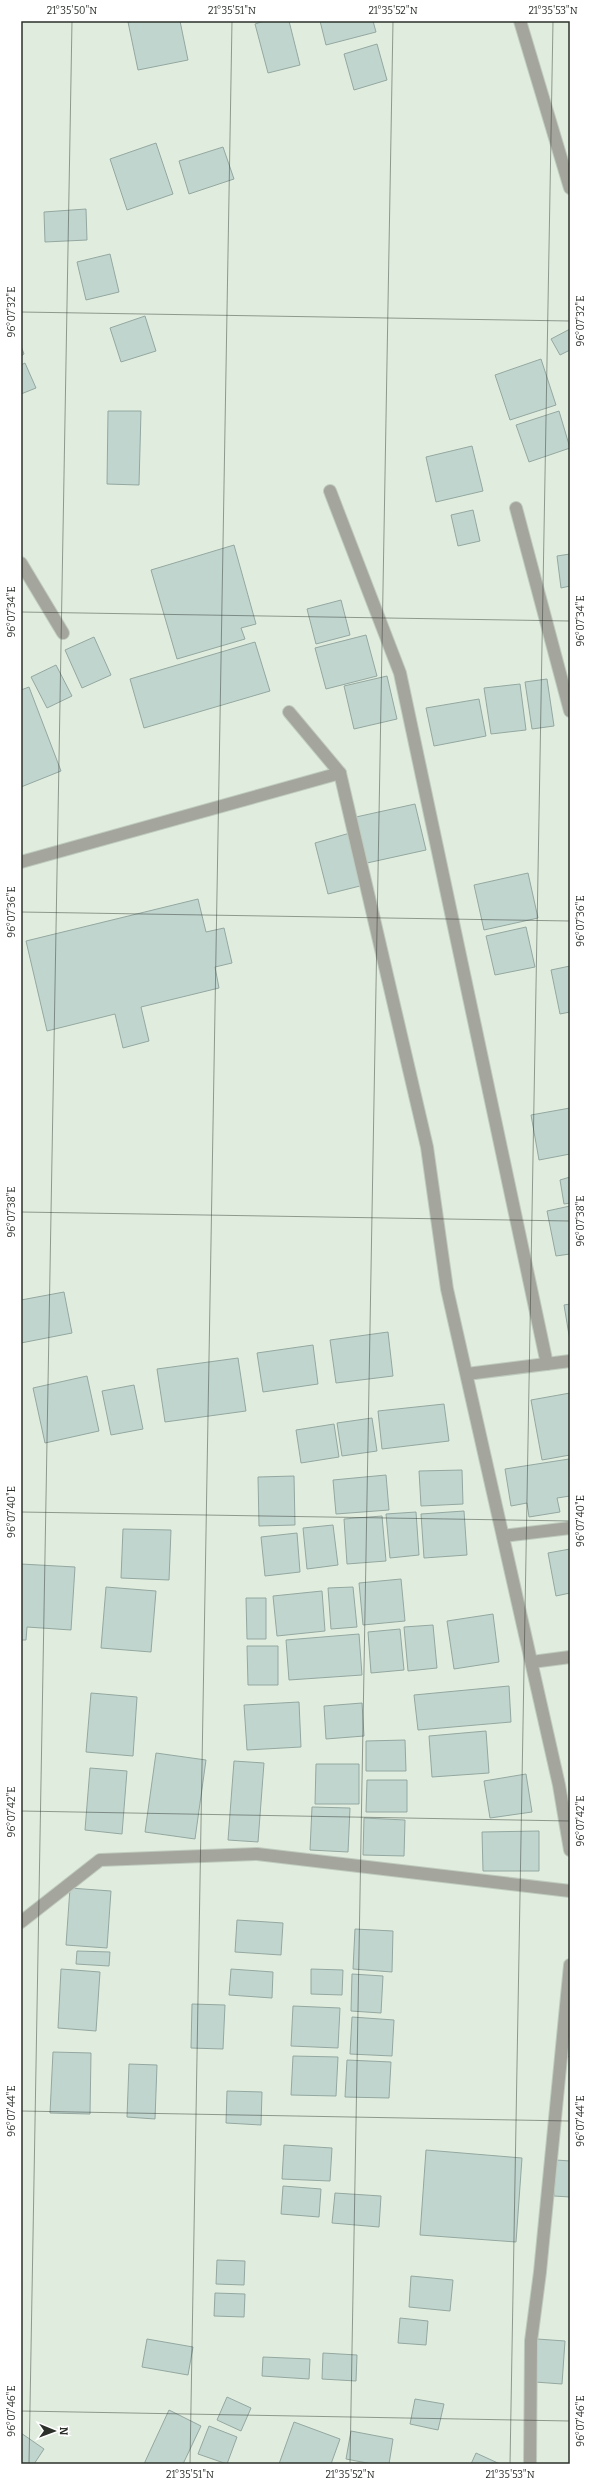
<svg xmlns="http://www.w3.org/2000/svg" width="591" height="2485" viewBox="0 0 591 2485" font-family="Bitter,serif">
	<rect width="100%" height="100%" fill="#e0edde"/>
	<!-- building -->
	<g fill="#c0d5ce" stroke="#94a8a1">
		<polygon points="135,21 180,21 188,60 138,70 128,22"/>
		<polygon points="264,21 289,21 300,65 268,73 255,24"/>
		<polygon points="320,21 373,21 376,32 326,45"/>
		<polygon points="377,44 387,80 354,90 344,54"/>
		<polygon points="156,143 173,194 127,210 110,159"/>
		<polygon points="223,147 234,179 189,194 179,161"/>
		<polygon points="86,209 87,240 45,242 44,212"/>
		<polygon points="110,254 119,292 86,300 77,262"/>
		<polygon points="145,316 156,351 121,362 110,328"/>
		<polygon points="570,329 570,350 560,355 551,339"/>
		<polygon points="21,346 24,354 21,356"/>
		<polygon points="541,359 556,405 510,420 495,375"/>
		<polygon points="25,363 36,388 21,394 21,365"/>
		<polygon points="108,411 141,411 139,485 107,484"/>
		<polygon points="559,411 570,448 529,462 516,425"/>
		<polygon points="472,446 483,491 436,502 426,457"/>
		<polygon points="473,510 480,541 458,546 451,515"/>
		<polygon points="234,545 256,624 241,628 245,639 177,659 151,570"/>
		<polygon points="570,554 570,586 561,588 557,556"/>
		<polygon points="341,600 350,635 316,644 307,609"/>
		<polygon points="366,635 377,676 326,689 315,648"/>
		<polygon points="94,637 111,675 82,688 65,650"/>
		<polygon points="255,642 270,691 144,728 130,679"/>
		<polygon points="56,665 72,696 47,708 31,677"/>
		<polygon points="387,676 397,719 354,729 344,686"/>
		<polygon points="547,679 554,726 532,729 525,682"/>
		<polygon points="520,684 526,730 491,734 484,688"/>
		<polygon points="29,687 61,771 21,787 21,690"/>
		<polygon points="479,699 486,736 434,746 426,708"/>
		<polygon points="415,804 426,850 367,863 356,817"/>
		<polygon points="350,833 364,885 328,894 315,843"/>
		<polygon points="528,873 538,918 484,930 474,885"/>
		<polygon points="198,899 206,932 224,928 232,963 215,967 219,988 141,1007 149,1041 123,1048 115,1014 47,1031 26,941"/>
		<polygon points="526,927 535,967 495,975 486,936"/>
		<polygon points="570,966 570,1012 560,1014 551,970"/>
		<polygon points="570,1108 570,1154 539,1160 531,1115"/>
		<polygon points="570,1177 570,1203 564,1204 560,1180"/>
		<polygon points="570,1206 570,1254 556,1256 547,1211"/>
		<polygon points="64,1292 72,1333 21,1343 21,1300"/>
		<polygon points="570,1304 570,1341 564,1305"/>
		<polygon points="388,1332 393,1376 336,1383 330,1340"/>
		<polygon points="313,1345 318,1384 263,1392 257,1353"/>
		<polygon points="238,1358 246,1411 165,1422 157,1369"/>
		<polygon points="87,1376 99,1431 45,1443 33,1388"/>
		<polygon points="134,1385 143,1429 111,1435 102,1391"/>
		<polygon points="570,1393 570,1455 542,1460 531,1400"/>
		<polygon points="444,1404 449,1441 382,1449 378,1411"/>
		<polygon points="372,1418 377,1451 342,1456 337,1423"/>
		<polygon points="334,1424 339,1457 301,1463 296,1430"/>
		<polygon points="569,1459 570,1496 557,1498 560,1512 529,1517 527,1503 511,1506 505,1469"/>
		<polygon points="462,1470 463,1504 421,1506 419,1471"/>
		<polygon points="386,1475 389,1510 336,1514 333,1480"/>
		<polygon points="294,1476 295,1525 259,1526 258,1477"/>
		<polygon points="464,1511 467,1555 424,1558 421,1514"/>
		<polygon points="416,1512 419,1555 390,1558 386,1514"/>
		<polygon points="382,1516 386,1561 347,1564 344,1519"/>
		<polygon points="333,1525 338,1565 307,1569 303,1528"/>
		<polygon points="123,1529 171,1530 169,1580 121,1578"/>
		<polygon points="297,1533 300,1572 265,1576 261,1537"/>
		<polygon points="570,1549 570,1593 556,1596 548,1553"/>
		<polygon points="21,1564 75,1567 71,1630 27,1627 26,1640 21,1640"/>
		<polygon points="401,1579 405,1621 363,1625 359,1583"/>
		<polygon points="106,1587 156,1591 151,1652 101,1648"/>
		<polygon points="353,1587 357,1627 331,1629 328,1588"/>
		<polygon points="322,1591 325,1631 277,1636 273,1596"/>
		<polygon points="246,1598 266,1598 266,1639 247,1639"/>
		<polygon points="493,1614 499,1662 454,1669 447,1621"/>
		<polygon points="433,1625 437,1668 408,1671 404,1627"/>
		<polygon points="400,1629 404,1670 371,1673 368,1632"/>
		<polygon points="359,1634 362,1675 289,1680 286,1640"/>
		<polygon points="247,1646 278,1646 278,1685 248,1685"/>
		<polygon points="509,1686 511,1722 418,1730 414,1695"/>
		<polygon points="91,1693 137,1697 133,1756 86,1752"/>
		<polygon points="299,1702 301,1747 247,1750 244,1705"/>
		<polygon points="362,1703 364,1736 326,1739 324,1706"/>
		<polygon points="486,1731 489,1773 432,1777 429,1736"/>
		<polygon points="405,1740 406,1771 366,1771 366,1741"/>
		<polygon points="156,1753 206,1760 195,1839 145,1832"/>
		<polygon points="234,1761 264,1763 258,1842 228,1840"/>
		<polygon points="316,1764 359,1764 359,1804 315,1804"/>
		<polygon points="90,1768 127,1771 122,1834 85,1830"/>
		<polygon points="526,1774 532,1812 490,1818 484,1781"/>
		<polygon points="367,1780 407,1780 407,1812 366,1812"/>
		<polygon points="312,1807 350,1808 348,1852 310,1850"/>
		<polygon points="364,1818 405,1820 404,1856 363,1855"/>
		<polygon points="539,1831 539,1871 483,1871 482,1832"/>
		<polygon points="70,1888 111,1891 107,1948 66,1945"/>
		<polygon points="237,1920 283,1923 281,1955 235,1952"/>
		<polygon points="355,1929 393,1931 392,1972 353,1969"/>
		<polygon points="77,1951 110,1952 109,1966 76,1964"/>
		<polygon points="61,1969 100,1972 96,2031 58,2028"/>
		<polygon points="231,1969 273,1972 272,1998 229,1995"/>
		<polygon points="311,1969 343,1970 342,1995 311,1994"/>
		<polygon points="352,1974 383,1976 381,2013 351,2011"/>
		<polygon points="192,2004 225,2005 223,2049 191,2048"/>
		<polygon points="293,2006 340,2008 338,2048 291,2046"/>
		<polygon points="352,2017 394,2020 392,2056 350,2054"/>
		<polygon points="570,2019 570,2057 565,2056"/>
		<polygon points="53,2052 91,2053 90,2114 50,2113"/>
		<polygon points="293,2056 338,2057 336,2096 291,2095"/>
		<polygon points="347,2060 391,2062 389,2098 345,2097"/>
		<polygon points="129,2064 157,2065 155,2119 127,2117"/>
		<polygon points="227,2091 262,2092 261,2125 226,2123"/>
		<polygon points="284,2145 332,2148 330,2181 282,2179"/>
		<polygon points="426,2150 522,2158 516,2242 420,2235"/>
		<polygon points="556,2160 570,2161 570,2197 554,2196"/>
		<polygon points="283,2186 321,2189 319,2217 281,2214"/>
		<polygon points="335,2193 381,2196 379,2227 332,2223"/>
		<polygon points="217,2260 245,2261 244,2285 216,2284"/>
		<polygon points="411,2276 453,2280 450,2311 409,2307"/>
		<polygon points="215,2293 245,2294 244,2317 214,2316"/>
		<polygon points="400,2318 428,2321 426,2345 398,2343"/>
		<polygon points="147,2339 193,2347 188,2375 142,2367"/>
		<polygon points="537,2339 565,2341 562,2384 535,2382"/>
		<polygon points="323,2353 357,2355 356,2381 322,2379"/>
		<polygon points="263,2357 310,2359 309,2379 262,2376"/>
		<polygon points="227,2397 251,2408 241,2431 217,2420"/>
		<polygon points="415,2399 444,2404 438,2430 410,2424"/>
		<polygon points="169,2410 201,2426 183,2464 144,2464"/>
		<polygon points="294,2422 340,2439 331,2464 279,2464"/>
		<polygon points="209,2426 237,2437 227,2464 198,2454"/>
		<polygon points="351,2431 393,2439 389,2464 372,2464 346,2459"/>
		<polygon points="21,2433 44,2449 34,2464 21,2464"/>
		<polygon points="476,2453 500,2464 471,2464"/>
	</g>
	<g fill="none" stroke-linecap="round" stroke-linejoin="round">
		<defs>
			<g id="street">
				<polyline points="520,21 570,188"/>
				<polyline points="330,491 400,673 547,1364"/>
				<polyline points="516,508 570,711"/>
				<polyline points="21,563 63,633"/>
				<polyline points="289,712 340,773 427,1147 447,1289 559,1785 570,1850"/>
				<polyline points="21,862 340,773"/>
				<polyline points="467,1374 570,1361"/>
				<polyline points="503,1536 570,1528"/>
				<polyline points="532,1662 570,1657"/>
				<polyline points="21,1922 100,1860 257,1854 570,1891"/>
				<polyline points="530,2464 531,2341 540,2272 570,1965"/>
			</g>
		</defs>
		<!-- street casing -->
		<use href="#street" stroke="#bfcbbe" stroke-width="14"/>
		<!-- street -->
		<use href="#street" stroke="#a4a59d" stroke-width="12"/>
	</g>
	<!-- ticks -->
	<path fill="none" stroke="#2b302a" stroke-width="1" stroke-opacity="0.45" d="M543,21H570M21,312L570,321M21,612L570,621M21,912L570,921M21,1212L570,1221M21,1512L570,1521M21,1811L570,1821M21,2111L570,2121M21,2411L570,2421M29,2464L72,21M190,2464L232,21M350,2464L393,21M510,2464L553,21"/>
	<!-- border -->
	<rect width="591" height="2485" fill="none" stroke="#ffffff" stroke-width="44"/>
	<!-- north arrow -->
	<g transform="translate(54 2431) rotate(91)" stroke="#ffffff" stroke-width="3" paint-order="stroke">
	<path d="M0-3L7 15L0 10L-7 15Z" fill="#2b302a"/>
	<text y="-6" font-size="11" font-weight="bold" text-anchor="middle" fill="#2b302a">N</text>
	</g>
	<rect x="22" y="22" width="547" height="2441" fill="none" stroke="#2b302a" stroke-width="1.5"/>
	<g font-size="10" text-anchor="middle" fill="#2b302a">
		<text x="72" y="14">21°35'50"N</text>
		<text x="232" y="14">21°35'51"N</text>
		<text x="393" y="14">21°35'52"N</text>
		<text x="553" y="14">21°35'53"N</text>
		<text transform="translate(11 312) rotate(-90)" y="4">96°07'32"E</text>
		<text transform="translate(580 321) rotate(-90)" y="4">96°07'32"E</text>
		<text transform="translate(11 612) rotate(-90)" y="4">96°07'34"E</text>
		<text transform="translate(580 621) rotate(-90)" y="4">96°07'34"E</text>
		<text transform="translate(11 912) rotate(-90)" y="4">96°07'36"E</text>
		<text transform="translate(580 921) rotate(-90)" y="4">96°07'36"E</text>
		<text transform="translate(11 1212) rotate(-90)" y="4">96°07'38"E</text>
		<text transform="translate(580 1221) rotate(-90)" y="4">96°07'38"E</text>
		<text transform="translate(11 1512) rotate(-90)" y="4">96°07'40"E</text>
		<text transform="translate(580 1521) rotate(-90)" y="4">96°07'40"E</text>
		<text transform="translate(11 1812) rotate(-90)" y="4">96°07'42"E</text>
		<text transform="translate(580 1821) rotate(-90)" y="4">96°07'42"E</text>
		<text transform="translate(11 2111) rotate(-90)" y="4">96°07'44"E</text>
		<text transform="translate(580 2121) rotate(-90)" y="4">96°07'44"E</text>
		<text transform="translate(11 2411) rotate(-90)" y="4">96°07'46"E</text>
		<text transform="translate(580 2421) rotate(-90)" y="4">96°07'46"E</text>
		<text x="190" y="2478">21°35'51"N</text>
		<text x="350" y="2478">21°35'52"N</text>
		<text x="510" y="2478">21°35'53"N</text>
	</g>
</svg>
